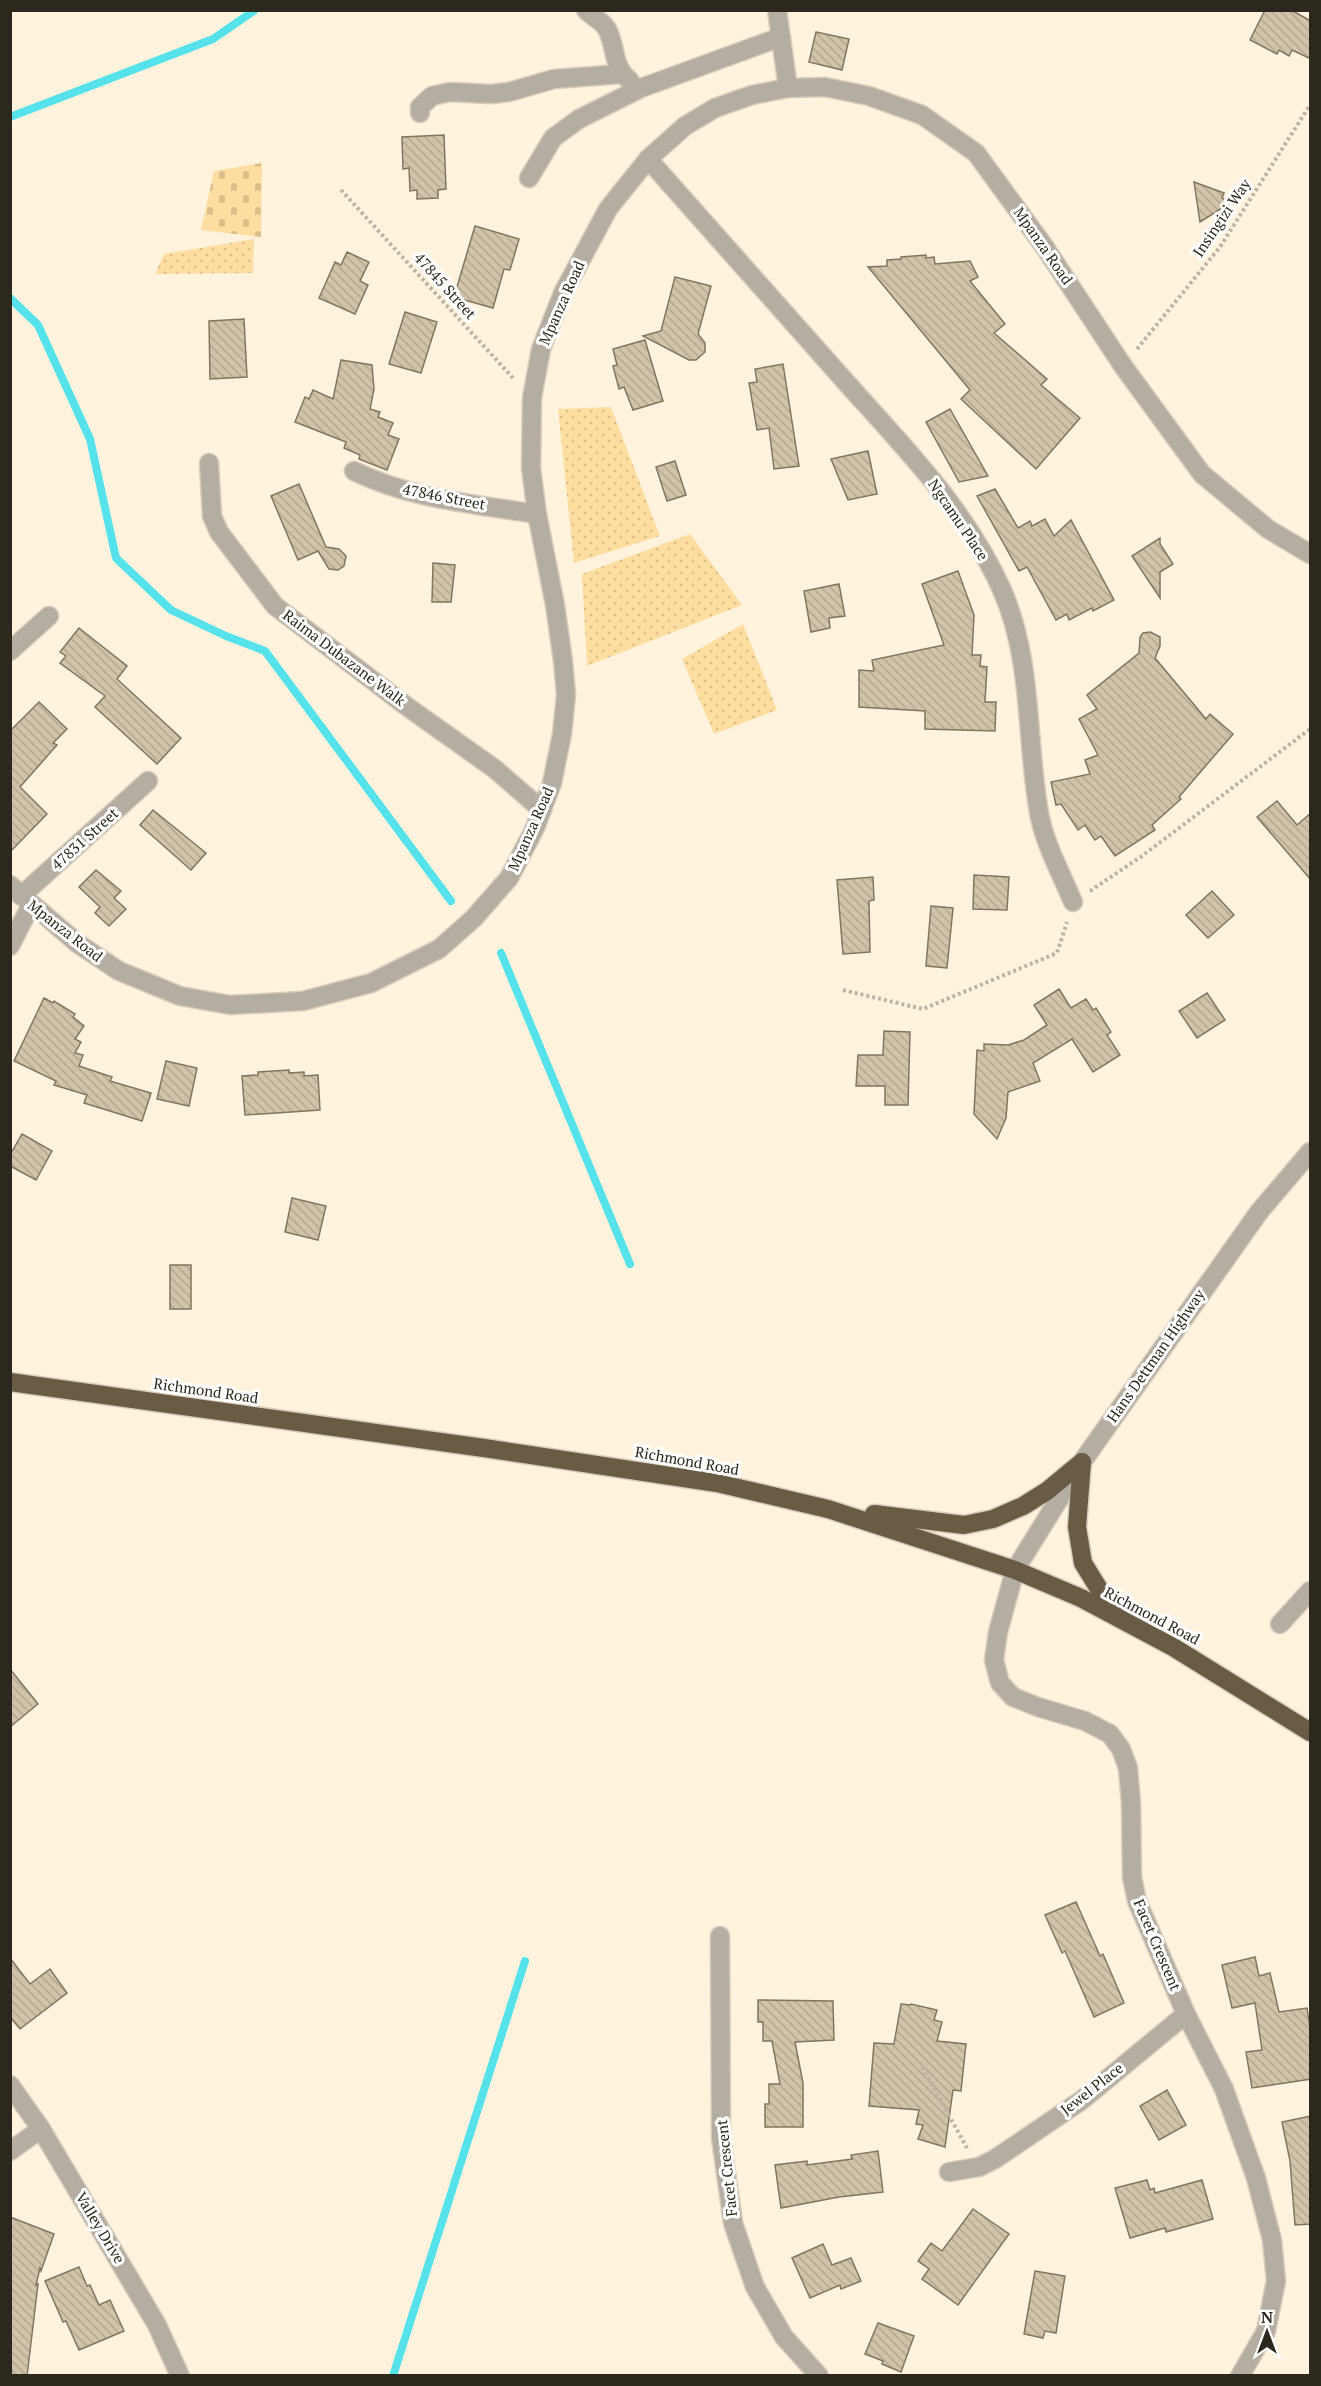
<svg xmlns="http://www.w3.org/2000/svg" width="1321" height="2386" viewBox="0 0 1321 2386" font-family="'PT Serif',serif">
	<defs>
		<pattern id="grass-dots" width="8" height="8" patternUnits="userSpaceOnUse" patternTransform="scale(1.5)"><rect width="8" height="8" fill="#fddda0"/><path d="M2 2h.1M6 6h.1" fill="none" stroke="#d9be89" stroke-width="1.8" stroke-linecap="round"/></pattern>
		<pattern id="cemetery-stones" width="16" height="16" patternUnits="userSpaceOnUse" patternTransform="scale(1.5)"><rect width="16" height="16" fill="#fddda0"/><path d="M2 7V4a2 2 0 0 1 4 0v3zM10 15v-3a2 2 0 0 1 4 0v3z" fill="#d9be89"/></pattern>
		<pattern id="building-back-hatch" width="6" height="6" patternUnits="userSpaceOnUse" patternTransform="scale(1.5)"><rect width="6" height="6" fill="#d1c3a9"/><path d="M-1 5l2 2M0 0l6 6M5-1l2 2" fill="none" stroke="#b4a891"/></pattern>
	</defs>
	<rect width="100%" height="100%" fill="#fff3de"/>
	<!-- grass -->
	<g fill="url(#grass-dots)">
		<polygon points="254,239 253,273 155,274 164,254"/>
		<polygon points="611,407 660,536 574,563 558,409"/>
		<polygon points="690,534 742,605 587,666 582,574"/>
		<polygon points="743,624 777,710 714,734 682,659"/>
	</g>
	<!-- cemetery -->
	<polygon fill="url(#cemetery-stones)" points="262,163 261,237 201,230 214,171"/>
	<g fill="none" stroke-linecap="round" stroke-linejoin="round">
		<!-- stream -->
		<g stroke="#55e2ea" stroke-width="8">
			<polyline points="10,117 213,39 255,10"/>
			<polyline points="10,298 38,325 90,439 116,558 171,610 226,636 265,651 451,901"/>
			<polyline points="501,953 630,1264"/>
			<polyline points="393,2376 525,1961"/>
		</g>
	</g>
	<!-- building -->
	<g fill="url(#building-back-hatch)" stroke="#83765e" stroke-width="1.5">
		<polygon points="1265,10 1291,10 1311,21 1311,59 1292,50 1289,56 1279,50 1277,54 1250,40"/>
		<polygon points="816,32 849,39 842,70 809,62"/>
		<polygon points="444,135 446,189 438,190 438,198 417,199 417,190 410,191 409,168 403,169 402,137"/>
		<polygon points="1194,182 1224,193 1222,198 1230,203 1200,222"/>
		<polygon points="475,226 519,239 510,270 504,269 493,308 454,297"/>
		<polygon points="347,252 369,262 360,281 368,285 355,314 319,298 335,262 341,265"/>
		<polygon points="926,255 926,258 934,257 935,264 970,261 978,277 970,281 1005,324 994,333 1047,379 1041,385 1080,418 1036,469 961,399 970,390 868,267 887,266 887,260 901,259 901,257"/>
		<polygon points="675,277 711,286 698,334 705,343 705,352 696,360 689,360 643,336 661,331"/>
		<polygon points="405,312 437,322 421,373 389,364"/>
		<polygon points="244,319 247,377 210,379 209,321"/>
		<polygon points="645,340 663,401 633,410 624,387 619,389 613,366 617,365 613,349"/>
		<polygon points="341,360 372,365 374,389 370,409 380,412 378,417 393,423 388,435 399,439 387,470 359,459 360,455 344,448 346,442 295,422 305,397 309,399 313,390 333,399"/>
		<polygon points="783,364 799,466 774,469 769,428 757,430 749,383 757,382 755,369"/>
		<polygon points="950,409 988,476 959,482 926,422"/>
		<polygon points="868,451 877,494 848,500 831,459"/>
		<polygon points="675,461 686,495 667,501 656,467"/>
		<polygon points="299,484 326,547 339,549 346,556 344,566 338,570 329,569 318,551 298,560 271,496"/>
		<polygon points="995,489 1018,528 1030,521 1032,526 1045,519 1054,536 1071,520 1114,600 1093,611 1092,608 1069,620 1067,614 1056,620 1027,567 1019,571 977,496"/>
		<polygon points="1160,538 1160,544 1173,564 1160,572 1160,598 1132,556"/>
		<polygon points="433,563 455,565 451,602 432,602"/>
		<polygon points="958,571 974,615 972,655 981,655 980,666 987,667 985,702 996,702 995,731 925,729 925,711 859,707 859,670 874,671 872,660 944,645 922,584"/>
		<polygon points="839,584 845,616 829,618 830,628 811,632 804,591"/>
		<polygon points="79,628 127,666 117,679 181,738 157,764 95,707 105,696 60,663 66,656 60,652"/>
		<polygon points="1150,632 1160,637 1160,646 1155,658 1206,719 1210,714 1233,734 1179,797 1181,799 1152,825 1155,830 1115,856 1101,836 1095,840 1085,825 1078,830 1061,804 1056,805 1051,782 1090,774 1085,760 1098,755 1079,719 1097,709 1087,695 1139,653 1140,637 1143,633"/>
		<polygon points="39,702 67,729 53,743 57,745 20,787 47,814 10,852 10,731"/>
		<polygon points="1277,801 1297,825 1311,813 1311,880 1257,817"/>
		<polygon points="153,810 206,853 191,870 140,825"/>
		<polygon points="96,870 121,891 114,898 126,909 109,926 95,913 100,907 79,887"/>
		<polygon points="974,875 1009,877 1007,910 973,909"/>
		<polygon points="873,877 874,900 869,901 870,952 843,954 837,880"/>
		<polygon points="1212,891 1234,915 1208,938 1186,915"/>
		<polygon points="931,906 953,908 947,968 926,966"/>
		<polygon points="1059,989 1071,1008 1086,999 1093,1010 1096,1008 1111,1032 1107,1035 1120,1055 1093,1072 1072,1039 1033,1063 1040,1081 1008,1092 1006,1118 997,1139 974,1114 977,1050 984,1051 984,1044 1008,1045 1024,1040 1047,1025 1034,1005"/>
		<polygon points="1207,993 1225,1020 1197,1038 1179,1011"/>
		<polygon points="44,998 53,1003 54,1001 75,1014 73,1017 84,1026 75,1039 81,1042 75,1053 83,1055 79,1066 112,1077 110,1081 151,1093 142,1121 84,1103 87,1095 54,1085 56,1081 14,1061"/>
		<polygon points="884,1031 910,1032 908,1105 885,1105 885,1086 856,1086 858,1055 883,1055"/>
		<polygon points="166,1061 197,1068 189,1106 157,1099"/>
		<polygon points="289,1070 289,1073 304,1072 304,1076 318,1075 320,1110 245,1115 242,1076 258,1075 258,1072"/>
		<polygon points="22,1134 52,1151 36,1180 10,1166 10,1155"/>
		<polygon points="292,1198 326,1206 318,1240 285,1232"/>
		<rect x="170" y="1265" width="21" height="44"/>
		<polygon points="10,1669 38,1704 10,1727"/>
		<polygon points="1076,1902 1100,1956 1103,1954 1124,2003 1094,2017 1065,1951 1062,1953 1045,1915"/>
		<polygon points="1255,1957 1259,1976 1270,1973 1279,2012 1307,2008 1311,2034 1311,2079 1252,2088 1246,2052 1262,2050 1255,2003 1232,2008 1222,1965"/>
		<polygon points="10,1958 30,1984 50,1969 67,1993 20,2029 10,2017"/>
		<polygon points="758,2000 833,2001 834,2040 795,2042 803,2083 803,2127 765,2127 765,2104 769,2104 769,2084 780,2084 772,2041 763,2041 763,2022 758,2022"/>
		<polygon points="901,2004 910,2005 911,2004 937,2010 934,2020 942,2022 937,2041 966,2044 961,2091 953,2090 945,2147 918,2139 923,2125 916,2124 919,2110 869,2106 874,2043 894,2044"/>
		<polygon points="1167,2090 1186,2125 1159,2140 1140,2106"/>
		<polygon points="1311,2116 1311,2224 1295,2225 1290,2161 1282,2122"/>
		<polygon points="878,2151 883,2192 839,2197 781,2208 775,2165 807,2161 807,2165 852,2159 851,2155"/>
		<polygon points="1147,2180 1150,2190 1154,2188 1155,2193 1202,2180 1213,2219 1166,2232 1165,2228 1130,2238 1115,2188"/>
		<polygon points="973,2209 1009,2234 958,2305 922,2279 929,2269 918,2261 931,2243 942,2251"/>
		<polygon points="10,2217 54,2234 41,2271 40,2268 36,2285 38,2284 27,2376 10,2376"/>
		<polygon points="823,2244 832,2265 851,2258 861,2281 841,2289 840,2285 810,2298 792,2258"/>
		<polygon points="79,2267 87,2286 90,2285 99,2305 110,2300 124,2331 79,2350 66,2321 63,2322 45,2281"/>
		<polygon points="1035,2271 1065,2276 1056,2333 1045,2331 1043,2338 1024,2334"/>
		<polygon points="878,2323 914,2336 901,2372 882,2364 883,2361 865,2354"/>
	</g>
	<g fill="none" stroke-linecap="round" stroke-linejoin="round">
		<defs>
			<g id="minor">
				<path d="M586,10C592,17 603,21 607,29C617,48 611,65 630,81"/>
				<polyline points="777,10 788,88"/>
				<polyline points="420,113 420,107 432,96 450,92 491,94 509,92 554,79 621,74"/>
				<path d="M648,159C713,233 779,306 844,380C902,445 966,509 1002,590C1033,660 1026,740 1039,813C1045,845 1061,873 1073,902"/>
				<polyline points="529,178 553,138 579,119 641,88 781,37"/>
				<polyline points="209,463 212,516 219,532 275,606 409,708 495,769 542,810"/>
				<path d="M354,471C410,499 475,504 537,514"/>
				<polyline points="10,651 49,616"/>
				<polyline points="10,885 77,943 119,971 180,996 230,1005 303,1001 371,983 439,949 474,918 509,878 535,828 552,783 562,734 566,695 563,661 555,605 537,514 531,468 532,398 541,349 563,293 608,209 648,159 685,126 715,108 752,95 788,88 825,87 869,96 922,115 976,153 1044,246 1123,366 1202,474 1268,529 1310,554"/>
				<polyline points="21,896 148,781"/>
				<polyline points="10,946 31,905"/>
				<polyline points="1280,1624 1310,1591"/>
				<polyline points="720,1936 721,2138 733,2223 755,2287 784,2337 819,2376"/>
				<polyline points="10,2085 41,2129 157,2325 180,2376"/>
				<polyline points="10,2151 41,2129"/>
				<polyline points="949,2172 979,2167 995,2159 1082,2100 1186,2014"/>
				<polyline points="1240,2376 1266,2331 1276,2281 1272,2240 1256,2178 1224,2089 1186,2014 1137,1901 1132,1877 1131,1803 1128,1768 1121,1749 1110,1734 1085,1721 1038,1707 1013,1697 1000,1683 994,1660 998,1632 1015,1570 1082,1462 1259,1212 1310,1152"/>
			</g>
			<g id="highway">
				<polyline points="10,1382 484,1448 717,1483 828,1509 1015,1570 1081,1598 1173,1647 1310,1732"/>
				<polyline points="1082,1462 1077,1527 1083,1563 1115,1615"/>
				<polyline points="874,1514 964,1525 993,1519 1023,1506 1047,1491 1082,1462"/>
			</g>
		</defs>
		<!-- minor casing -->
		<use href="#minor" stroke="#d9cebb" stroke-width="21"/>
		<!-- highway casing -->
		<use href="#highway" stroke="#d9cebb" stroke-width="21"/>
		<!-- path -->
		<g stroke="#bdb3a2" stroke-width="4" stroke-dasharray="3 3" stroke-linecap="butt">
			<polyline points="341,190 513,378"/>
			<polyline points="1137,349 1220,247 1310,105"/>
			<polyline points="1090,891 1142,856 1310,729"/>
			<polyline points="843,990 923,1009 1057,953 1067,922"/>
			<polyline points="922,2067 967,2148"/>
		</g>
		<!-- minor -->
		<use href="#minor" stroke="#b3ada2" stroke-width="18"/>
		<!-- highway -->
		<use href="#highway" stroke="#685c45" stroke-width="18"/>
	</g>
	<g text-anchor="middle" stroke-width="6" stroke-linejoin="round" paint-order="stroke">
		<!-- street labels -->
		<g font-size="15" fill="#2d281e" stroke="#fff">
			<text transform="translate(1222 218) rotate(-56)" y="5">Insingizi Way</text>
			<text transform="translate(1043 246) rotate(55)" y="5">Mpanza Road</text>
			<text transform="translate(445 286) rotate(48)" y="5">47845 Street</text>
			<text transform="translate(562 303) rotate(-66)" y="5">Mpanza Road</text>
			<text transform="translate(444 497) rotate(11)" y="5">47846 Street</text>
			<text transform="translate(958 520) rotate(56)" y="5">Ngcamu Place</text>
			<text transform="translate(344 658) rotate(37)" y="5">Raima Dubazane Walk</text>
			<text transform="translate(531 829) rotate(-66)" y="5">Mpanza Road</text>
			<text transform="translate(85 839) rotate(-42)" y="5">47831 Street</text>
			<text transform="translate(65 931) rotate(38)" y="5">Mpanza Road</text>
			<text transform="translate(1156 1356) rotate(-55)" y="5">Hans Dettman Highway</text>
			<text transform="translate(206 1391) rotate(8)" y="5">Richmond Road</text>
			<text transform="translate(687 1461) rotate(10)" y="5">Richmond Road</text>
			<text transform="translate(1152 1616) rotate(28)" y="5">Richmond Road</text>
			<text transform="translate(1157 1945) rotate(67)" y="5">Facet Crescent</text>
			<text transform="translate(1092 2089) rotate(-38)" y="5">Jewel Place</text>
			<text transform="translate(727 2168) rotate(-96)" y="5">Facet Crescent</text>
			<text transform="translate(100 2228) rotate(59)" y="5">Valley Drive</text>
		</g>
	</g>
	<!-- border -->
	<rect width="1321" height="2386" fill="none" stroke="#2d281e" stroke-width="24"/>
	<!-- north arrow -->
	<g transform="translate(1267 2332)" stroke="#ffffff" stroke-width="4.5" paint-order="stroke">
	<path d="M0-4.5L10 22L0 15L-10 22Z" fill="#2d281e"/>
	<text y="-9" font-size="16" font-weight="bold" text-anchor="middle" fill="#2d281e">N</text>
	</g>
</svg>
